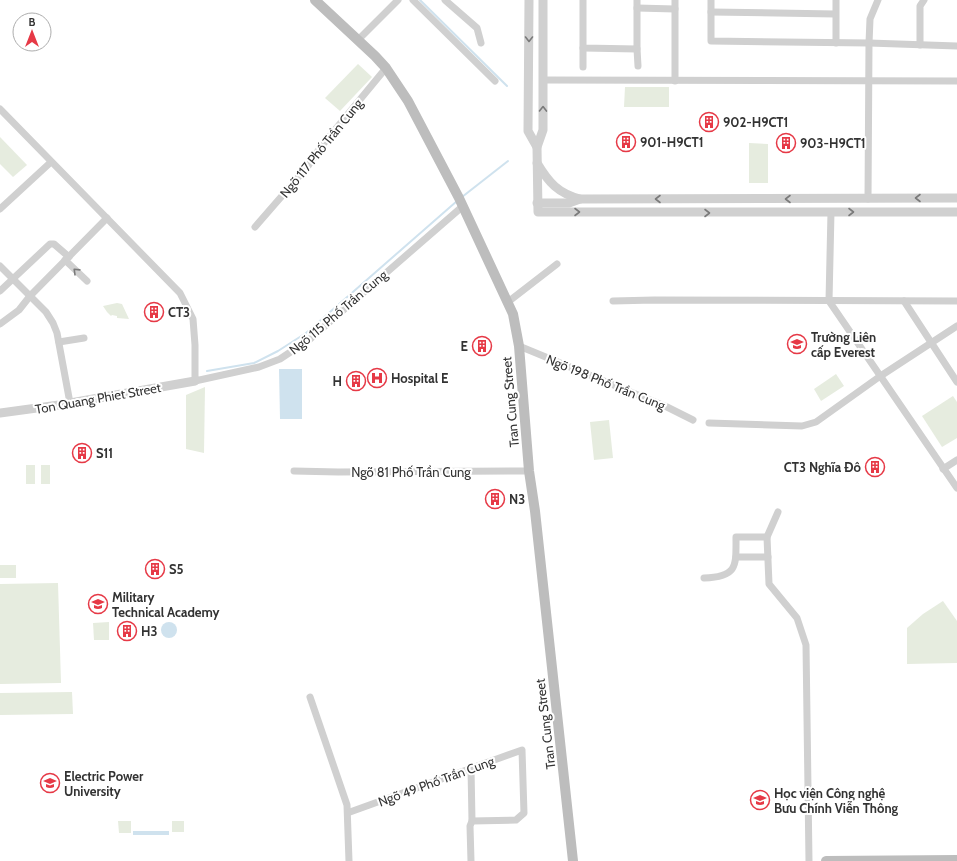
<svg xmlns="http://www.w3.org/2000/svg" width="957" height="861" viewBox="0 0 957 861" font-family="Cabin,sans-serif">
	<rect width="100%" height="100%" fill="#fff"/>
	<!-- green -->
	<g fill="#e6ecdf">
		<polygon points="358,64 372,77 340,111 325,98"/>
		<polygon points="625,87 669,87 669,107 624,107"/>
		<polygon points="0,137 27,165 13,177 0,164"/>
		<polygon points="749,143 768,144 768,183 749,183"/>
		<polygon points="117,303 122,304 129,319 117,318 117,316 112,315 111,316 107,312 103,306"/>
		<polygon points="836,374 844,386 821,401 814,389"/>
		<polygon points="205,387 204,453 186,449 186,395"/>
		<polygon points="953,396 957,402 957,438 942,447 922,416"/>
		<polygon points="609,420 613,458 594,460 590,422"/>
		<rect x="26" y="465" width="9" height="19"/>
		<rect x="41" y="465" width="9" height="19"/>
		<rect x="0" y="565" width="16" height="13"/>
		<polygon points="58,583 61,683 0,684 0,584"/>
		<polygon points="943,601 957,621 957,663 907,664 907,628 923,614"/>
		<polygon points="109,622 109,640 94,640 93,623"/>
		<polygon points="72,692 73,714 0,715 0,693"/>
		<polygon points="118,821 131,821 131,833 119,833"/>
		<rect x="172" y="821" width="12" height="11"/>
	</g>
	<!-- water -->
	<g fill="#cfe2ee">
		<polygon points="279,369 302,369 302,419 280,419"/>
		<circle cx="169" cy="630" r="8"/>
		<rect x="133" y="831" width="36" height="4"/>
	</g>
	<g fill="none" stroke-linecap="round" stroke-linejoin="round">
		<!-- stream -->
		<g stroke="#cfe2ee" stroke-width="2">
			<polyline points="420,0 507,86"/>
			<polyline points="462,197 508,161"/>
			<polyline points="207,371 254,363 278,351 306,333 457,201"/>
		</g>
		<!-- minor -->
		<g stroke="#d0d0d0" stroke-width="7">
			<polyline points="413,0 495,81"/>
			<polyline points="445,0 477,28 481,43"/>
			<polyline points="583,0 583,48 637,49 637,0"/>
			<polyline points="711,0 711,41 869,43 957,46"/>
			<polyline points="637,8 675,9"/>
			<polyline points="711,12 835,14"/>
			<polyline points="358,40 398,0"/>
			<polyline points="836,43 836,0"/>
			<polyline points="920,45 920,6 924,0"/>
			<polyline points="637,49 638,66"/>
			<polyline points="583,67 583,48"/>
			<polyline points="544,80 957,81"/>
			<polyline points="675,81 675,0"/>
			<polyline points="0,109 180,293 193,319 195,345 195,381 259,367 280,359 310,339 463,206"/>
			<polyline points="868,199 869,43 870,19 878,0"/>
			<polyline points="0,209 51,162"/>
			<polyline points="831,212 829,301 957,488"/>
			<polyline points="255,227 308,166 320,148 386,68"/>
			<polyline points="65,260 87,281"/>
			<polyline points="0,266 46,312 53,323 57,333 70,403"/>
			<polyline points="0,291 50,244 54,244 69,257"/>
			<polyline points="613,301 654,300 957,301"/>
			<polyline points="904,301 957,382"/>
			<polyline points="508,302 557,264"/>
			<polyline points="0,324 19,310 30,296 107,218"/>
			<polyline points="59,342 84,338"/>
			<polyline points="519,346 667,407 693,420"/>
			<polyline points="709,423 802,426 816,422 879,377 957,326"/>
			<polyline points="943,469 957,460"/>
			<polyline points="294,471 338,472 529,471"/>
			<polyline points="778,512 767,537 769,584 797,618 806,645 809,861"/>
			<polyline points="736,557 768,557"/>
			<path d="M704,578C738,577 736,566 736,537H767"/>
			<polyline points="310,697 347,805 349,861"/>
			<polyline points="350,812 522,750 524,813 516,820 472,821"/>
			<polyline points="471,861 470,826 472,821 471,768"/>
		</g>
		<!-- tertiary -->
		<g stroke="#d0d0d0" stroke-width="9">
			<polyline points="529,0 528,131 537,147"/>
			<polyline points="543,0 543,130 537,147 538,212 957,212"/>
			<path d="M537,163C549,183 558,193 580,199"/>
			<polyline points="537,203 569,203 580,199 957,198"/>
			<polyline points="0,413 59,405 195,381"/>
		</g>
		<!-- secondary -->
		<g stroke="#bdbdbd" stroke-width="10">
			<polyline points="315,0 375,56 386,68 408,101 459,198 513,314 519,346 529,471 535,511 573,861"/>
			<polyline points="826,861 957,860"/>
		</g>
	</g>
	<!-- one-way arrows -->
	<defs><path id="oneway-chevron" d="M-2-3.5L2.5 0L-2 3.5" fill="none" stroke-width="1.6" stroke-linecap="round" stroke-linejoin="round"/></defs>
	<g stroke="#7a7a7a">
		<use href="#oneway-chevron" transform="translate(529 39) rotate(90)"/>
		<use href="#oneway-chevron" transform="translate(543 109) rotate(-89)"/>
		<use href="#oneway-chevron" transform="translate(918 198) rotate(180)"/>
		<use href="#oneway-chevron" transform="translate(658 199) rotate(180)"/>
		<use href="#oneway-chevron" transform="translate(788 199) rotate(180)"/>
		<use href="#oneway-chevron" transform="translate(577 212)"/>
		<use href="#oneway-chevron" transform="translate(851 212)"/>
		<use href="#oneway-chevron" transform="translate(707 213)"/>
		<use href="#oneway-chevron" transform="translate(76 271) rotate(-136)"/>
	</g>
	<!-- icons -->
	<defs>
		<symbol id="building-ring" viewBox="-11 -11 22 22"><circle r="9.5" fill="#fff" stroke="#e63946" stroke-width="1.5"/><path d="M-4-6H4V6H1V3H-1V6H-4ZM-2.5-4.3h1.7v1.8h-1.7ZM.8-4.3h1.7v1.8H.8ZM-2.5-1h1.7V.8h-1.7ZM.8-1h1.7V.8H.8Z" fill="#e63946"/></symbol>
		<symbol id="school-ring" viewBox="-11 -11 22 22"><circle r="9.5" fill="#fff" stroke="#e63946" stroke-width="1.5"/><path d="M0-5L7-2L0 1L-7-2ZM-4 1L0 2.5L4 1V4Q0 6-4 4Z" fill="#e63946"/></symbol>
		<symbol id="hospital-ring" viewBox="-11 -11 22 22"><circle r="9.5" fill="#fff" stroke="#e63946" stroke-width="1.5"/><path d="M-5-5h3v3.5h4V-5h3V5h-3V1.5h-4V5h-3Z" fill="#e63946"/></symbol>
		<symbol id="university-ring" viewBox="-11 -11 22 22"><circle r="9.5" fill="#fff" stroke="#e63946" stroke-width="1.5"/><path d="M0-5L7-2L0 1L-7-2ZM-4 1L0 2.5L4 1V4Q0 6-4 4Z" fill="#e63946"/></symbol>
	</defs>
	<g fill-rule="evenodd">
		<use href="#building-ring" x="698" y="111" width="22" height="22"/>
		<use href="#building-ring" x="615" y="131" width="22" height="22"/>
		<use href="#building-ring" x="775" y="132" width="22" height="22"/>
		<use href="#building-ring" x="143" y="301" width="22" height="22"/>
		<use href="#school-ring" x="786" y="333" width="22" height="22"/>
		<use href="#building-ring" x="471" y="335" width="22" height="22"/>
		<use href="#hospital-ring" x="366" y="367" width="22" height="22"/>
		<use href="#building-ring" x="345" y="370" width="22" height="22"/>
		<use href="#building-ring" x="71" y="442" width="22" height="22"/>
		<use href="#building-ring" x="864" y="456" width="22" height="22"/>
		<use href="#building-ring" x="484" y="488" width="22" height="22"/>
		<use href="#building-ring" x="144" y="558" width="22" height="22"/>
		<use href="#university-ring" x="87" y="593" width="22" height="22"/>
		<use href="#building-ring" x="116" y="620" width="22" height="22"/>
		<use href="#university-ring" x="39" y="772" width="22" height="22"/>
		<use href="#university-ring" x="749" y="789" width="22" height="22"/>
	</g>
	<g text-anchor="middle" stroke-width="4" stroke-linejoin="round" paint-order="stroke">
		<!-- poi labels -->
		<g font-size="13" font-weight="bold" fill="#333" stroke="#fff" text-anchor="start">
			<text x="723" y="127">902-H9CT1</text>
			<text x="640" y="147">901-H9CT1</text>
			<text x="800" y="148">903-H9CT1</text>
			<text x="168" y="317">CT3</text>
			<text x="811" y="342">Trường Liên<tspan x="811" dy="15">cấp Everest</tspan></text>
			<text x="468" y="351" text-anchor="end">E</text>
			<text x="391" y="383">Hospital E</text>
			<text x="342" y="386" text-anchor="end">H</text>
			<text x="96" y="458">S11</text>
			<text x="861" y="472" text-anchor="end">CT3 Nghĩa Đô</text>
			<text x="509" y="504">N3</text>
			<text x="169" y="574">S5</text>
			<text x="112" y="602">Military<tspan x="112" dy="15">Technical Academy</tspan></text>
			<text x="141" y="636">H3</text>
			<text x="64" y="781">Electric Power<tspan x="64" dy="15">University</tspan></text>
			<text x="774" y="798">Học viện Công nghệ<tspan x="774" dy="15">Bưu Chính Viễn Thông</tspan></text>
		</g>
		<!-- street labels -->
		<g font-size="13" fill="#333" stroke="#fff">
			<text transform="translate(321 148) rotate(-51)" y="5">Ngõ 117 Phố Trần Cung</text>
			<text transform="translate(338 312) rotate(-40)" y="5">Ngõ 115 Phố Trần Cung</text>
			<text transform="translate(606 382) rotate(22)" y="5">Ngõ 198 Phố Trần Cung</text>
			<text transform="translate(98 398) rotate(-10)" y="5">Ton Quang Phiet Street</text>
			<text transform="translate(510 402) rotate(-95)" y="5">Tran Cung Street</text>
			<text x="411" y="477">Ngõ 81 Phố Trần Cung</text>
			<text transform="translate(545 724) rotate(-97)" y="5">Tran Cung Street</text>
			<text transform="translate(436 781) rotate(-20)" y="5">Ngõ 49 Phố Trần Cung</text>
		</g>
	</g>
	<!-- north arrow -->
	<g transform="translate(32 32)"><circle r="19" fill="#ffffff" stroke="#adadad"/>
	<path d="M0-3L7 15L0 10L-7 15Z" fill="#e63946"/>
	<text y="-6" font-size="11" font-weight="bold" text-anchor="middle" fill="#333333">B</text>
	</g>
</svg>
